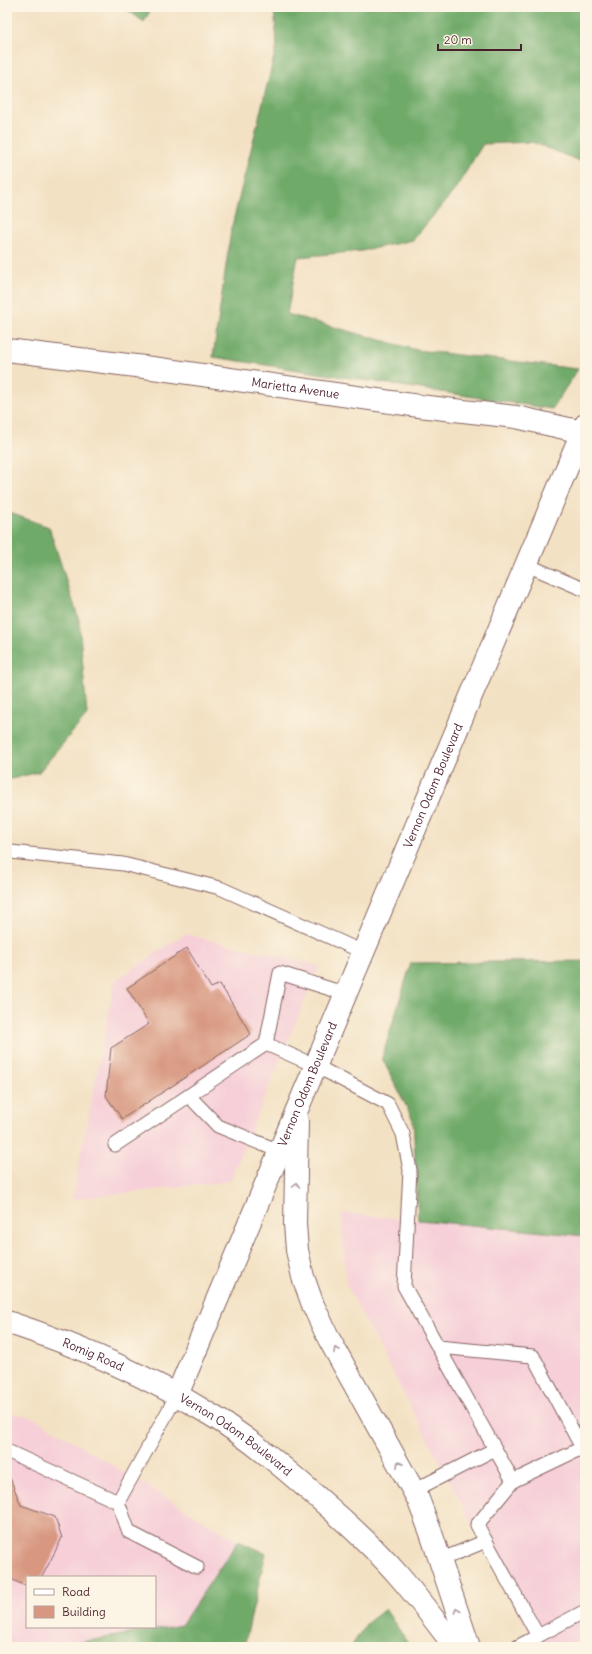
<svg xmlns="http://www.w3.org/2000/svg" width="592" height="1654" viewBox="0 0 592 1654" font-family="Delius,sans-serif">
	<rect width="100%" height="100%" fill="#fcf5e5"/>
	<filter id="ink" filterUnits="userSpaceOnUse"><feTurbulence type="fractalNoise" baseFrequency=".025" numOctaves="2"/><feDisplacementMap in="SourceGraphic" scale="8" xChannelSelector="R" yChannelSelector="G"/><feConvolveMatrix kernelMatrix="1 2 1 2 8 2 1 2 1" color-interpolation-filters="sRGB"/></filter>
	<filter id="wash" filterUnits="userSpaceOnUse"><feTurbulence type="fractalNoise" baseFrequency=".012" numOctaves="4" result="noise"/><feDisplacementMap in="SourceGraphic" scale="16" xChannelSelector="R" yChannelSelector="G"/><feGaussianBlur stdDeviation="0.9" result="paint"/><feColorMatrix in="noise" values="0 0 0 0 0 0 0 0 0 0 0 0 0 0 0 0 0 1.4 0 .05"/><feComposite in="paint" operator="in"/></filter>
	<g filter="url(#wash)">
		<rect width="100%" height="100%" fill="#f3e1c3"/>
		<!-- built -->
		<g fill="#f6cfd8" fill-rule="evenodd">
			<polygon points="185,934 319,966 230,1181 72,1199 115,981"/>
			<polygon points="341,1213 585,1236 585,1636 565,1647 537,1647 346,1284"/>
			<path d="M7,1412L36,1419L238,1541L181,1625L52,1647H12L7,1645ZM27,1577H155V1627H27Z"/>
		</g>
		<!-- forest -->
		<g fill="#6faa69" stroke="#5c644a">
			<polygon points="123,7 152,7 144,22"/>
			<polygon points="274,7 585,7 585,163 532,142 483,144 454,191 413,240 362,251 298,257 287,314 417,350 578,369 552,409 213,357 231,230 277,45"/>
			<polygon points="7,512 49,527 79,620 87,715 39,772 7,780"/>
			<polygon points="585,961 585,1236 418,1220 413,1120 382,1058 411,963"/>
			<polygon points="238,1541 266,1553 244,1647 52,1647 181,1625"/>
			<polygon points="385,1609 411,1647 351,1647 366,1624"/>
		</g>
		<g id="blocks">
			<!-- building -->
			<g fill="#d89780">
				<polygon points="187,948 211,988 220,984 251,1034 122,1119 106,1096 111,1048 149,1024 127,988"/>
				<polygon points="10,1478 21,1505 55,1517 62,1538 42,1577 27,1577 27,1584 23,1585 7,1577 7,1480"/>
			</g>
		</g>
	</g>
	<g filter="url(#ink)">
		<use href="#blocks" fill-opacity="0" stroke="#856360" stroke-width="1"/>
		<g fill="none" stroke-linecap="round" stroke-linejoin="round">
			<defs>
				<g id="lane">
					<polyline points="527,565 585,590"/>
					<polyline points="7,853 11,852 123,864 220,888 363,952"/>
					<polyline points="266,1044 316,1066 388,1104 403,1134 410,1170 404,1286 513,1481"/>
					<polyline points="189,1096 218,1126 279,1151"/>
					<polyline points="115,1145 266,1044 280,973 346,994"/>
					<polyline points="438,1347 533,1356 582,1448 513,1481 477,1525 538,1636 517,1647"/>
					<polyline points="177,1395 118,1502 129,1532 197,1567"/>
					<polyline points="7,1451 118,1502"/>
					<polyline points="413,1491 495,1449"/>
					<polyline points="440,1560 486,1541"/>
					<polyline points="538,1636 585,1611"/>
				</g>
				<g id="street">
					<path id="s1" d="M7,350L160,369L419,406L516,417L582,432"/>
				</g>
				<g id="secondary">
					<polyline points="297,1121 295,1224 297,1250 303,1277 313,1305 329,1339 418,1499 431,1533 469,1647"/>
					<path id="s2" d="M7,1322C77,1345 148,1376 211,1415C249,1438 283,1467 316,1496C345,1521 374,1547 399,1576C419,1599 437,1623 455,1647"/>
					<path id="s3" d="M177,1395L585,425"/>
				</g>
			</defs>
			<!-- lane casing -->
			<use href="#lane" stroke="#856360" stroke-width="15"/>
			<!-- street casing -->
			<use href="#street" stroke="#856360" stroke-width="24"/>
			<!-- secondary casing -->
			<use href="#secondary" stroke="#856360" stroke-width="24"/>
			<!-- lane -->
			<use href="#lane" stroke="#fff" stroke-width="13"/>
			<!-- street -->
			<use href="#street" stroke="#fff" stroke-width="22"/>
			<!-- secondary -->
			<use href="#secondary" stroke="#fff" stroke-width="22"/>
		</g>
		<!-- one-way arrows -->
		<defs><path id="oneway-chevron" d="M-2-3.5L2.5 0L-2 3.5" fill="none" stroke-width="1.6" stroke-linecap="round" stroke-linejoin="round"/></defs>
		<g stroke="#ae9aa0">
			<use href="#oneway-chevron" transform="translate(296 1185) rotate(-89)"/>
			<use href="#oneway-chevron" transform="translate(336 1350) rotate(-119)"/>
			<use href="#oneway-chevron" transform="translate(399 1464) rotate(-119)"/>
			<use href="#oneway-chevron" transform="translate(457 1610) rotate(-109)"/>
		</g>
	</g>
	<g text-anchor="middle" stroke-width="3" stroke-linejoin="round" paint-order="stroke">
		<!-- street labels -->
		<g font-size="12" fill="#4a1f2b" stroke="#fcf5e5">
			<text dy="4" stroke="none"><textPath href="#s1" startOffset="291">Marietta Avenue</textPath></text>
			<text dy="4" stroke="none"><textPath href="#s3" startOffset="661">Vernon Odom Boulevard</textPath></text>
			<text dy="4" stroke="none"><textPath href="#s3" startOffset="337">Vernon Odom Boulevard</textPath></text>
			<text dy="4" stroke="none"><textPath href="#s2" startOffset="92">Romig Road</textPath></text>
			<text dy="4" stroke="none"><textPath href="#s2" startOffset="256">Vernon Odom Boulevard</textPath></text>
		</g>
	</g>
	<!-- margin -->
	<rect width="592" height="1654" fill="none" stroke="#fcf5e5" stroke-width="24"/>
	<!-- legend -->
	<rect x="26" y="1576" width="130" height="52" fill="#fcf5e5" stroke="#b59f9b"/>
	<rect x="34" y="1589" width="20" height="6" fill="#ffffff" stroke="#b59f9b"/>
	<text x="62" y="1596" font-size="12" fill="#4a1f2b">Road</text>
	<rect x="34" y="1606" width="20" height="12" fill="#d89780" stroke="#b59f9b"/>
	<text x="62" y="1616" font-size="12" fill="#4a1f2b">Building</text>
	<!-- scale -->
	<path d="M438 44v6h83v-6" fill="none" stroke="#4a1f2b" stroke-width="2"/>
	<text x="444" y="44" font-size="12" fill="#4a1f2b" stroke="#fcf5e5" stroke-width="3" paint-order="stroke">20 m</text>
</svg>
